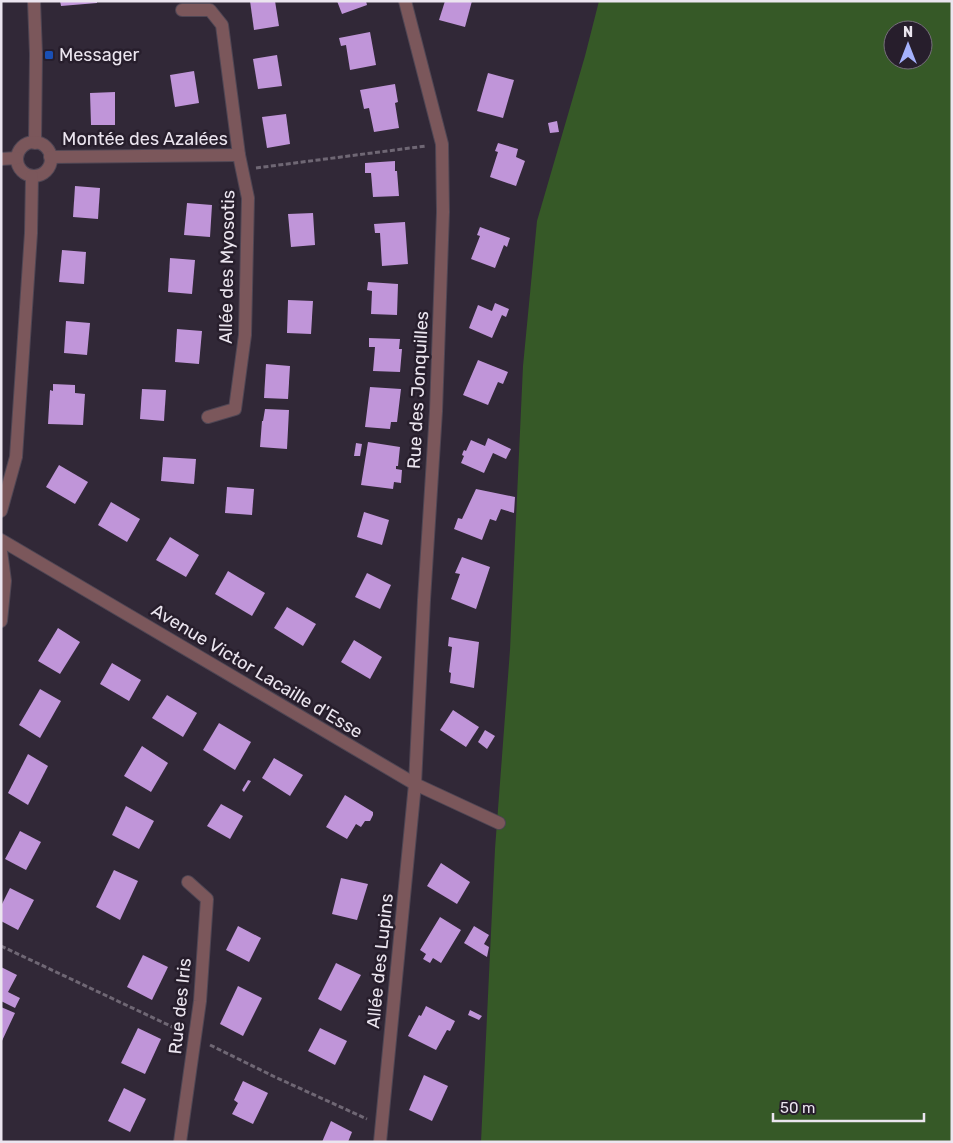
<svg xmlns="http://www.w3.org/2000/svg" width="953" height="1143" viewBox="0 0 953 1143" font-family="Rubik,sans-serif">
	<rect width="100%" height="100%" fill="#312837"/>
	<!-- green -->
	<path fill="#365927" fill-rule="evenodd" d="M599,1H952V1142H481L495,849L510,650L523,366L537,221L585,56ZM893,30H923V60H893Z"/>
	<!-- building -->
	<g fill="#c095d9">
		<polygon points="60,1 97,1 97,3 61,6"/>
		<polygon points="250,1 275,1 279,26 254,30"/>
		<polygon points="337,1 366,1 367,5 342,14"/>
		<polygon points="445,1 472,1 465,27 439,20"/>
		<polygon points="370,32 376,65 350,70 346,45 341,46 339,38"/>
		<polygon points="277,55 282,86 258,89 253,59"/>
		<polygon points="194,71 199,103 175,107 170,75"/>
		<polygon points="488,73 514,80 503,118 477,111"/>
		<polygon points="395,84 398,102 395,103 399,128 374,132 369,108 364,109 360,90"/>
		<polygon points="115,92 115,125 91,125 90,93"/>
		<polygon points="286,114 290,144 267,148 262,117"/>
		<polygon points="557,121 559,132 550,133 548,123"/>
		<polygon points="498,143 518,149 516,157 525,161 516,186 490,177 498,152 495,151"/>
		<polygon points="395,161 395,171 397,171 399,196 373,197 371,173 365,173 365,163"/>
		<polygon points="75,186 100,188 98,219 73,217"/>
		<polygon points="187,203 212,205 210,237 184,235"/>
		<polygon points="313,213 315,245 291,247 288,214"/>
		<polygon points="405,222 408,264 382,266 380,233 375,233 374,224"/>
		<polygon points="480,227 510,238 507,247 504,245 495,268 471,259 480,236 477,235"/>
		<polygon points="62,250 86,252 84,284 59,282"/>
		<polygon points="170,258 195,260 192,294 168,292"/>
		<polygon points="368,282 398,284 397,315 371,314 372,291 367,290"/>
		<polygon points="288,300 313,301 311,334 287,333"/>
		<polygon points="495,303 509,309 506,317 502,315 492,338 469,328 478,305 492,311"/>
		<polygon points="66,321 90,323 87,355 64,353"/>
		<polygon points="177,329 202,331 199,364 175,362"/>
		<polygon points="369,338 400,339 399,349 402,349 400,372 373,371 375,347 369,347"/>
		<polygon points="478,360 508,372 503,384 498,382 488,405 463,395"/>
		<polygon points="266,364 290,366 288,399 264,398"/>
		<polygon points="53,384 75,385 75,393 85,394 83,425 48,424 50,390 53,391"/>
		<polygon points="370,387 401,389 397,422 391,422 390,429 365,427"/>
		<polygon points="142,389 166,390 164,421 140,419"/>
		<polygon points="265,409 289,410 287,449 260,447 262,421 263,421"/>
		<polygon points="488,438 511,449 506,459 493,453 484,473 461,463 464,456 462,455 463,452 464,450 466,451 471,440 485,446"/>
		<polygon points="368,442 400,447 398,466 396,466 396,469 402,470 401,483 394,482 393,489 361,485"/>
		<polygon points="356,443 362,444 360,456 354,456"/>
		<polygon points="163,457 196,459 194,484 161,481"/>
		<polygon points="59,465 88,482 75,504 46,487"/>
		<polygon points="227,487 254,489 252,515 225,513"/>
		<polygon points="476,489 515,497 514,513 501,509 496,521 490,519 482,540 454,529 458,518 462,519"/>
		<polygon points="111,502 140,519 127,542 98,525"/>
		<polygon points="364,512 389,520 382,545 357,537"/>
		<polygon points="170,537 199,555 186,577 156,560"/>
		<polygon points="462,557 490,567 476,609 451,599 460,574 455,573"/>
		<polygon points="228,571 265,593 252,616 215,594"/>
		<polygon points="367,573 391,585 380,609 355,597"/>
		<polygon points="287,607 316,624 303,646 274,628"/>
		<polygon points="58,628 80,642 60,674 38,661"/>
		<polygon points="449,637 479,642 474,688 450,683 451,673 449,672 452,647 448,646"/>
		<polygon points="354,640 382,657 370,679 341,662"/>
		<polygon points="112,663 141,680 129,701 100,684"/>
		<polygon points="40,689 61,701 40,738 19,725"/>
		<polygon points="167,695 197,713 183,737 152,718"/>
		<polygon points="453,710 479,727 466,747 440,730"/>
		<polygon points="219,723 251,742 235,770 203,750"/>
		<polygon points="485,730 495,736 487,749 478,742"/>
		<polygon points="142,746 168,763 151,792 124,776"/>
		<polygon points="28,754 48,766 28,805 8,793"/>
		<polygon points="274,758 303,775 290,796 262,778"/>
		<polygon points="248,780 251,781 244,792 242,790"/>
		<polygon points="345,795 373,812 373,815 370,821 365,821 361,827 356,824 347,839 326,827"/>
		<polygon points="221,804 243,816 230,839 207,826"/>
		<polygon points="126,806 154,821 139,849 112,835"/>
		<polygon points="20,831 41,842 26,870 5,859"/>
		<polygon points="441,863 470,882 457,904 427,886"/>
		<polygon points="114,870 138,881 120,920 96,907"/>
		<polygon points="341,878 368,884 357,920 332,914"/>
		<polygon points="10,888 34,900 18,930 1,921 1,906"/>
		<polygon points="440,917 461,930 441,963 433,958 430,963 423,959 426,954 420,950"/>
		<polygon points="238,926 261,938 249,962 226,950"/>
		<polygon points="474,926 489,935 484,944 489,947 487,957 464,943"/>
		<polygon points="143,955 168,967 152,1000 127,987"/>
		<polygon points="336,963 361,975 341,1011 318,999"/>
		<polygon points="1,967 17,975 8,992 20,998 15,1008 1,1001"/>
		<polygon points="238,986 262,998 243,1036 220,1024"/>
		<polygon points="426,1006 455,1021 450,1031 447,1030 436,1050 408,1036 419,1015 421,1016"/>
		<polygon points="1,1007 15,1013 1,1043"/>
		<polygon points="470,1010 482,1016 479,1020 468,1015"/>
		<polygon points="138,1028 161,1039 145,1074 121,1063"/>
		<polygon points="320,1028 347,1041 335,1065 308,1051"/>
		<polygon points="424,1075 448,1086 432,1121 409,1110"/>
		<polygon points="243,1081 268,1093 253,1124 232,1114 238,1103 234,1100"/>
		<polygon points="124,1088 146,1099 130,1132 108,1121"/>
		<polygon points="331,1121 352,1132 348,1142 322,1142"/>
	</g>
	<g fill="none" stroke-linecap="round" stroke-linejoin="round">
		<defs>
			<g id="minor">
				<polyline points="34,1 36,54 35,143"/>
				<polyline points="182,10 210,10 222,25 239,155 248,198 245,335 235,409 208,417"/>
				<circle cx="34" cy="159" r="17"/>
				<polyline points="50,157 239,155"/>
				<polyline points="1,159 17,158"/>
				<polyline points="1,511 16,457 31,233 32,176"/>
				<polyline points="1,540 415,784 499,823"/>
				<polyline points="1,551 5,581 1,621"/>
				<polyline points="180,1142 200,1001 207,899 188,882"/>
				<polyline points="380,1142 415,784 424,600 436,411 443,212 442,144 405,1"/>
			</g>
		</defs>
		<!-- minor casing -->
		<use href="#minor" stroke="#4f4654" stroke-width="14"/>
		<!-- path -->
		<g stroke="#6f6774" stroke-width="3" stroke-dasharray="5 2.5" stroke-linecap="butt">
			<polyline points="256,168 426,146"/>
			<polyline points="1,946 179,1030"/>
			<polyline points="210,1045 275,1077 367,1119"/>
		</g>
		<!-- minor -->
		<use href="#minor" stroke="#7b575b" stroke-width="12"/>
	</g>
	<!-- markers -->
	<rect fill="#1a4fb4" stroke="#271e2c" stroke-width="2" x="44" y="50" width="10" height="10" rx="2.5"/>
	<g text-anchor="middle" stroke-width="5" stroke-linejoin="round" paint-order="stroke">
		<!-- poi labels -->
		<g font-size="18" fill="#ebe5ef" stroke="#271e2c" text-anchor="start">
			<text x="59" y="61">Messager</text>
		</g>
		<!-- street labels -->
		<g font-size="18" fill="#ebe5ef" stroke="#271e2c">
			<text x="145" y="145">Montée des Azalées</text>
			<text transform="translate(227 267) rotate(-89)" y="6">Allée des Myosotis</text>
			<text transform="translate(418 390) rotate(-87)" y="6">Rue des Jonquilles</text>
			<text transform="translate(257 671) rotate(31)" y="6">Avenue Victor Lacaille d'Esse</text>
			<text transform="translate(380 961) rotate(-84)" y="6">Allée des Lupins</text>
			<text transform="translate(180 1006) rotate(-84)" y="6">Rue des Iris</text>
		</g>
	</g>
	<!-- border -->
	<rect width="953" height="1143" fill="none" stroke="#ebe5ef" stroke-width="5"/>
	<!-- north arrow -->
	<g transform="translate(908 45)"><circle r="24" fill="#271e2c" stroke="#756e7a"/>
	<path d="M0-4L9 19L0 12L-9 19Z" fill="#a5b1fc"/>
	<text y="-8" font-size="14" font-weight="bold" text-anchor="middle" fill="#ebe5ef">N</text>
	</g>
	<!-- scale -->
	<path d="M773 1113v8h151v-8" fill="none" stroke="#ebe5ef" stroke-width="2.5"/>
	<text x="780" y="1113" font-size="15" fill="#ebe5ef" stroke="#271e2c" stroke-width="4" paint-order="stroke">50 m</text>
</svg>
